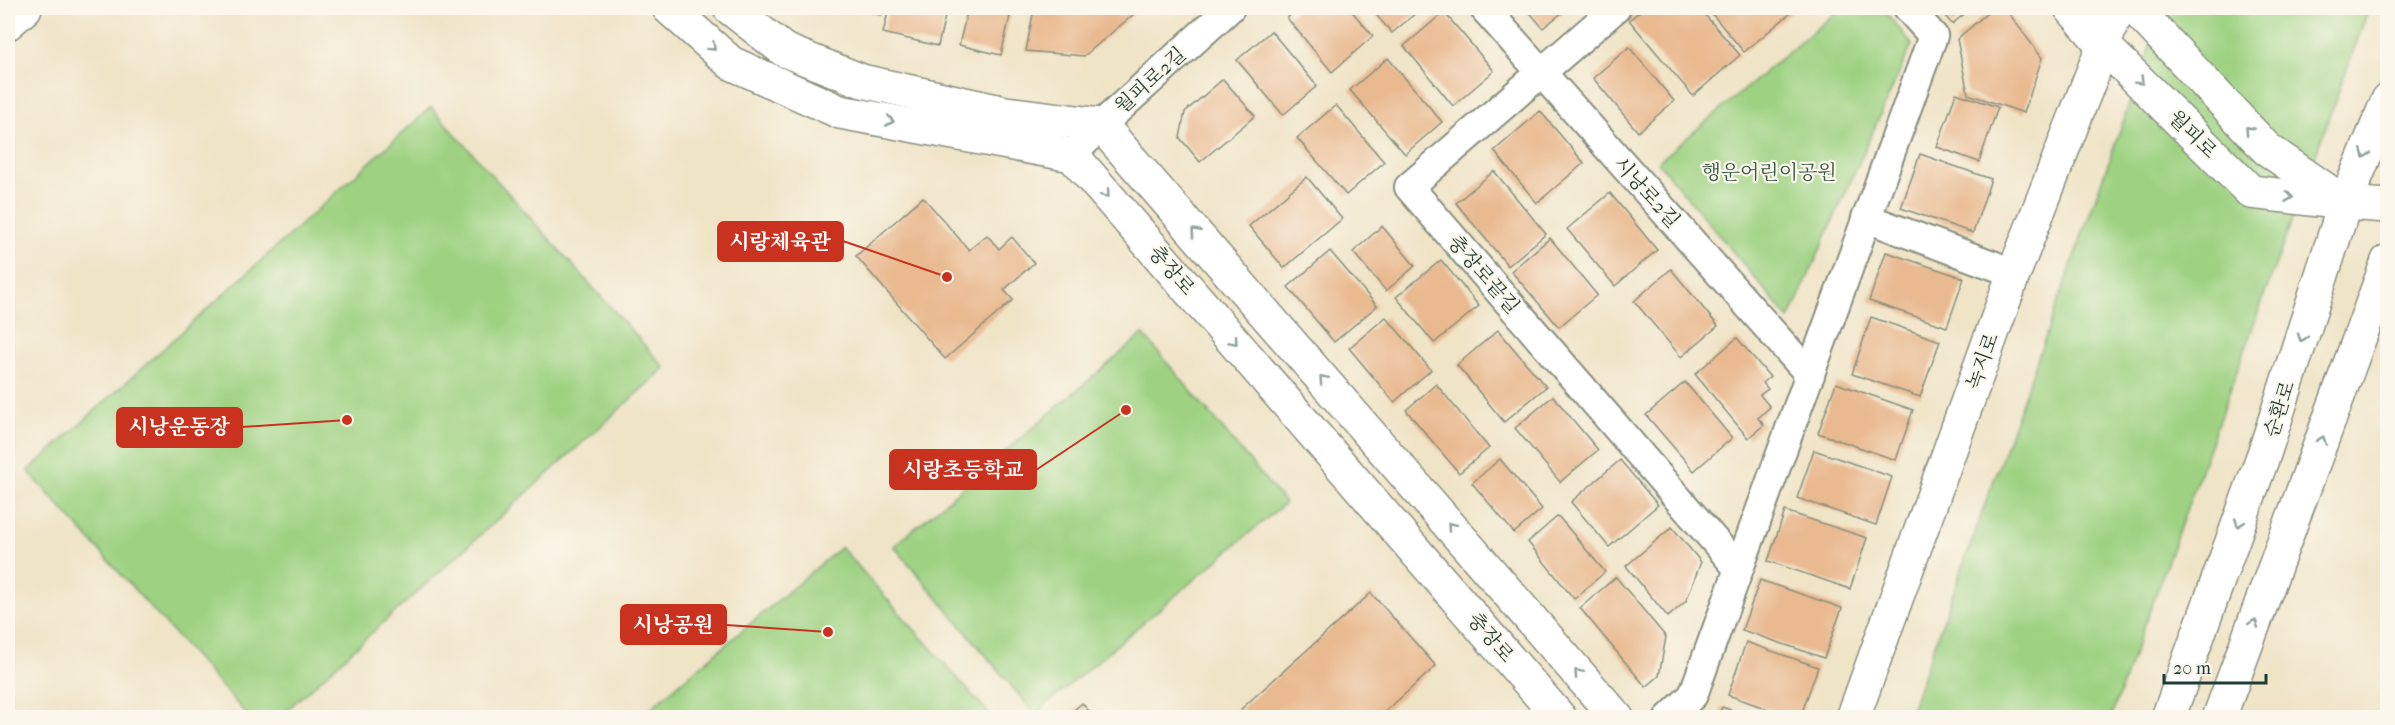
<svg xmlns="http://www.w3.org/2000/svg" width="2395" height="725" viewBox="0 0 2395 725" font-family="'IM FELL French Canon','Noto Serif KR',serif">
	<rect width="100%" height="100%" fill="#fbf7ec"/>
	<filter id="ink" filterUnits="userSpaceOnUse"><feTurbulence type="fractalNoise" baseFrequency=".0167" numOctaves="2"/><feDisplacementMap in="SourceGraphic" scale="12" xChannelSelector="R" yChannelSelector="G"/><feConvolveMatrix kernelMatrix="1 2 1 2 8 2 1 2 1" color-interpolation-filters="sRGB"/></filter>
	<filter id="wash" filterUnits="userSpaceOnUse"><feTurbulence type="fractalNoise" baseFrequency=".008" numOctaves="4" result="noise"/><feDisplacementMap in="SourceGraphic" scale="24" xChannelSelector="R" yChannelSelector="G"/><feGaussianBlur stdDeviation="1.35" result="paint"/><feColorMatrix in="noise" values="0 0 0 0 0 0 0 0 0 0 0 0 0 0 0 0 0 1.4 0 .05"/><feComposite in="paint" operator="in"/></filter>
	<g filter="url(#wash)">
		<rect width="100%" height="100%" fill="#f0e4c7"/>
		<!-- green -->
		<g fill="#9ed282" stroke="#5e885b" stroke-width="1.5">
			<polygon points="1841,8 1882,8 1912,44 1789,319 1658,162"/>
			<polygon points="2164,8 2369,8 2111,717 1908,718"/>
			<polygon points="431,107 665,368 279,717 249,717 28,471"/>
			<polygon points="1143,334 1285,503 1035,714 894,546"/>
			<polygon points="841,547 992,717 640,717"/>
		</g>
		<g id="blocks">
			<!-- building -->
			<g fill="#e9b990">
				<polygon points="855,8 883,8 881,15"/>
				<polygon points="889,8 947,8 938,46 883,33"/>
				<polygon points="968,8 1012,8 1001,55 959,45"/>
				<polygon points="1034,8 1141,8 1084,56 1026,51"/>
				<polygon points="1299,8 1349,8 1373,36 1332,72 1287,18"/>
				<polygon points="1370,8 1422,8 1392,33"/>
				<polygon points="1526,8 1568,8 1543,28"/>
				<polygon points="1644,8 1699,8 1740,55 1693,96 1629,20"/>
				<polygon points="1707,8 1788,8 1792,12 1744,52"/>
				<polygon points="1938,8 1972,8 1952,24"/>
				<polygon points="1993,8 2005,8 2042,58 2024,113 1968,94 1957,39"/>
				<polygon points="1444,12 1494,71 1453,106 1404,46"/>
				<polygon points="1271,31 1317,86 1283,115 1237,60"/>
				<polygon points="1629,47 1674,101 1638,132 1593,78"/>
				<polygon points="1388,58 1442,122 1405,154 1350,90"/>
				<polygon points="1223,79 1255,116 1200,162 1180,138 1185,112"/>
				<polygon points="1956,93 1998,107 1979,162 1937,147"/>
				<polygon points="1336,105 1384,162 1346,195 1297,138"/>
				<polygon points="1540,111 1584,163 1537,203 1494,151"/>
				<polygon points="1920,154 1991,179 1973,233 1901,208"/>
				<polygon points="1494,171 1546,234 1508,266 1456,203"/>
				<polygon points="1307,177 1342,219 1284,268 1249,226"/>
				<polygon points="1610,193 1657,250 1615,286 1567,229"/>
				<polygon points="923,197 969,250 987,235 999,249 1012,237 1034,263 1004,290 1013,300 945,359 856,256"/>
				<polygon points="1382,226 1415,266 1386,291 1353,252"/>
				<polygon points="1550,238 1597,295 1559,327 1511,271"/>
				<polygon points="1330,251 1377,306 1334,342 1288,287"/>
				<polygon points="1886,252 1964,278 1947,327 1869,301"/>
				<polygon points="1441,260 1479,306 1434,343 1396,297"/>
				<polygon points="1671,269 1718,326 1681,357 1634,301"/>
				<polygon points="1386,317 1431,370 1394,402 1349,348"/>
				<polygon points="1871,317 1940,341 1920,397 1852,374"/>
				<polygon points="1498,330 1546,387 1504,422 1457,365"/>
				<polygon points="1737,338 1770,377 1763,383 1768,389 1760,395 1770,407 1758,418 1764,425 1748,438 1695,374"/>
				<polygon points="1685,382 1732,438 1694,471 1646,415"/>
				<polygon points="1836,383 1913,410 1896,460 1818,433"/>
				<polygon points="1436,384 1489,448 1459,473 1406,410"/>
				<polygon points="1553,396 1598,450 1560,482 1515,428"/>
				<polygon points="1814,450 1892,477 1876,525 1797,498"/>
				<polygon points="1500,459 1542,509 1514,533 1472,483"/>
				<polygon points="1620,460 1658,505 1609,547 1571,502"/>
				<polygon points="1785,511 1867,538 1850,589 1768,561"/>
				<polygon points="1558,516 1605,572 1574,599 1528,542"/>
				<polygon points="1672,527 1701,562 1686,601 1668,617 1626,566"/>
				<polygon points="1616,577 1666,637 1659,676 1646,687 1580,608"/>
				<polygon points="1760,580 1842,608 1824,658 1742,630"/>
				<polygon points="1371,593 1436,666 1378,718 1248,718 1241,709"/>
				<polygon points="1746,642 1818,667 1800,718 1793,718 1728,695"/>
				<polygon points="1082,703 1095,718 1065,718"/>
				<polygon points="1722,707 1752,717 1752,718 1718,718"/>
			</g>
		</g>
	</g>
	<g filter="url(#ink)">
		<use href="#blocks" fill-opacity="0" stroke="#88907e" stroke-width="1.5"/>
		<g fill="none" stroke-linecap="round" stroke-linejoin="round">
			<defs>
				<g id="minor">
					<polyline points="1484,8 1810,375"/>
					<polyline points="1616,8 1409,187 1738,568"/>
					<polyline points="1072,155 1101,125 1230,8"/>
					<polyline points="1866,218 2014,273"/>
					<polyline points="1669,718 1693,695 1933,36 1908,8"/>
				</g>
				<g id="tertiary">
					<polyline points="669,8 731,63 840,112 1072,155 1560,718"/>
					<polyline points="730,8 784,50 862,81 1006,113 1101,125 1617,718"/>
					<polyline points="2071,8 2102,44 2251,192 2345,203"/>
					<polyline points="2135,8 2267,149 2345,203 2388,206"/>
					<polyline points="8,23 25,8"/>
					<polyline points="1853,718 2014,273 2118,8"/>
					<polyline points="2168,718 2265,451 2345,203 2388,100"/>
					<polyline points="2219,718 2388,261"/>
				</g>
			</defs>
			<!-- minor casing -->
			<use href="#minor" stroke="#88907e" stroke-width="32"/>
			<!-- tertiary casing -->
			<use href="#tertiary" stroke="#88907e" stroke-width="36"/>
			<!-- minor -->
			<use href="#minor" stroke="#fff" stroke-width="28"/>
			<!-- tertiary -->
			<use href="#tertiary" stroke="#fff" stroke-width="33"/>
		</g>
		<!-- one-way arrows -->
		<defs><path id="oneway-chevron" d="M-2-3.5L2.5 0L-2 3.5" fill="none" stroke-width="1.6" stroke-linecap="round" stroke-linejoin="round" transform="scale(1.5)"/></defs>
		<g stroke="#8f9e9a">
			<use href="#oneway-chevron" transform="translate(712 47) rotate(42)"/>
			<use href="#oneway-chevron" transform="translate(2140 81) rotate(45)"/>
			<use href="#oneway-chevron" transform="translate(890 121) rotate(10)"/>
			<use href="#oneway-chevron" transform="translate(2249 130) rotate(-133)"/>
			<use href="#oneway-chevron" transform="translate(2365 154) rotate(112)"/>
			<use href="#oneway-chevron" transform="translate(1106 194) rotate(49)"/>
			<use href="#oneway-chevron" transform="translate(2289 197) rotate(7)"/>
			<use href="#oneway-chevron" transform="translate(1195 232) rotate(-131)"/>
			<use href="#oneway-chevron" transform="translate(2302 338) rotate(108)"/>
			<use href="#oneway-chevron" transform="translate(1234 341) rotate(49)"/>
			<use href="#oneway-chevron" transform="translate(1323 379) rotate(-131)"/>
			<use href="#oneway-chevron" transform="translate(2322 440) rotate(-70)"/>
			<use href="#oneway-chevron" transform="translate(2239 523) rotate(110)"/>
			<use href="#oneway-chevron" transform="translate(1451 526) rotate(-131)"/>
			<use href="#oneway-chevron" transform="translate(2254 623) rotate(-70)"/>
			<use href="#oneway-chevron" transform="translate(1578 673) rotate(-131)"/>
		</g>
	</g>
	<g text-anchor="middle" stroke-width="4.5" stroke-linejoin="round" paint-order="stroke">
		<!-- street labels -->
		<g font-size="20" fill="#1f3d34" stroke="#fbf7ec">
			<text transform="translate(1150 80) rotate(-42)" y="7">월피로2길</text>
			<text transform="translate(2193 134) rotate(45)" y="7">월피로</text>
			<text transform="translate(1647 192) rotate(48)" y="7">시낭로2길</text>
			<text transform="translate(1172 270) rotate(49)" y="7">충장로</text>
			<text transform="translate(1484 274) rotate(49)" y="7">충장로끝길</text>
			<text transform="translate(1982 361) rotate(-70)" y="7">녹지로</text>
			<text transform="translate(2279 409) rotate(-72)" y="7">순환로</text>
			<text transform="translate(1491 637) rotate(49)" y="7">충장로</text>
		</g>
		<!-- park labels -->
		<g font-size="20" fill="#385b44" stroke="#fbf7ec">
			<text x="1769" y="179">행운어린이공원</text>
		</g>
	</g>
	<!-- callouts -->
	<path fill="none" stroke="#c8321e" stroke-width="2" d="M947 277L843 241M347 420L242 427M1126 410L1036 470M828 632L726 625"/>
	<g fill="#c8321e" stroke="#fbf7ec" stroke-width="2">
		<circle cx="947" cy="277" r="6"/>
		<circle cx="347" cy="420" r="6"/>
		<circle cx="1126" cy="410" r="6"/>
		<circle cx="828" cy="632" r="6"/>
	</g>
	<g fill="#c8321e" stroke="#c8321e" stroke-width="2">
		<rect x="718" y="222" width="125" height="39" rx="6"/>
		<rect x="117" y="408" width="125" height="39" rx="6"/>
		<rect x="890" y="450" width="146" height="39" rx="6"/>
		<rect x="621" y="605" width="105" height="39" rx="6"/>
	</g>
	<g font-size="21" text-anchor="middle" font-weight="bold" fill="#fff">
		<text x="780" y="249">시랑체육관</text>
		<text x="179" y="434">시낭운동장</text>
		<text x="963" y="477">시랑초등학교</text>
		<text x="673" y="632">시낭공원</text>
	</g>
	<!-- margin -->
	<rect width="2395" height="725" fill="none" stroke="#fbf7ec" stroke-width="30"/>
	<!-- scale -->
	<path d="M2164 674v9h102v-9" fill="none" stroke="#1f3d34" stroke-width="3"/>
	<text x="2173" y="674" font-size="18" fill="#1f3d34" stroke="#fbf7ec" stroke-width="4.5" paint-order="stroke">20 m</text>
</svg>
